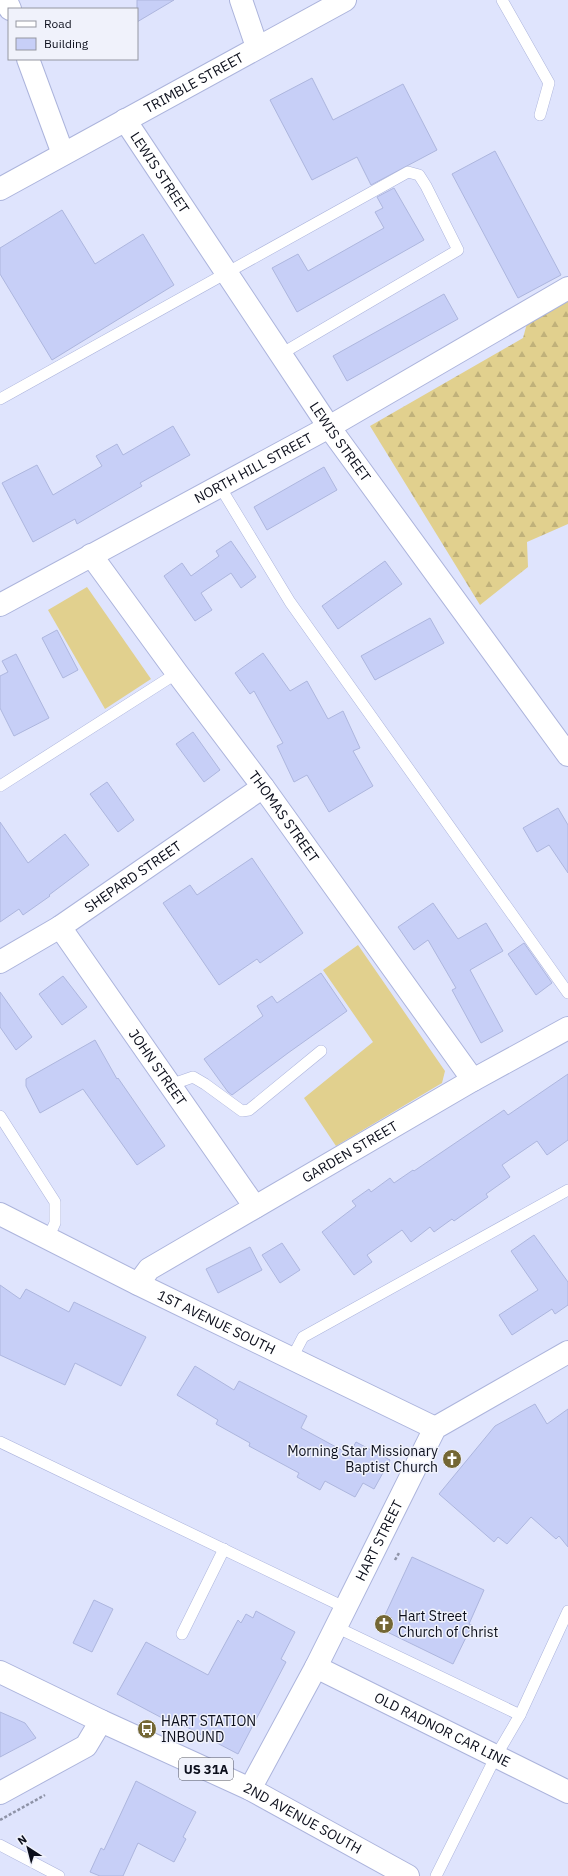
<svg xmlns="http://www.w3.org/2000/svg" width="568" height="1876" viewBox="0 0 568 1876" font-family="'IBM Plex Sans',sans-serif">
	<defs>
		<pattern id="forest-firs" width="22" height="20" patternUnits="userSpaceOnUse"><rect width="22" height="20" fill="#e1d08e"/><path d="M5 1l3.5 6h-7zM16 11l3.5 6h-7z" fill="#c0b17a"/></pattern>
	</defs>
	<rect width="100%" height="100%" fill="#dfe4fd"/>
	<!-- forest -->
	<polygon fill="url(#forest-firs)" points="568,283 568,524 527,542 528,567 480,605 370,426 523,338 532,305"/>
	<!-- garden -->
	<g fill="#e1d08e">
		<polygon points="87,587 151,679 105,709 48,610"/>
		<polygon points="358,945 445,1071 442,1083 336,1146 304,1098 373,1042 323,970"/>
	</g>
	<!-- building -->
	<g fill="#c7cff7" stroke="#adb6de">
		<polygon points="137,0 174,0 137,22"/>
		<polygon points="312,78 333,120 403,84 437,150 371,185 357,157 312,180 270,100"/>
		<polygon points="495,151 561,275 518,298 452,174"/>
		<polygon points="394,188 424,240 297,312 272,268 298,254 308,271 384,228 375,212 383,208 377,197"/>
		<polygon points="62,210 95,264 143,234 174,285 52,360 0,274 0,248"/>
		<polygon points="444,294 458,319 347,381 333,356"/>
		<polygon points="173,426 190,455 140,483 142,486 77,524 75,519 33,542 2,483 37,465 53,495 102,466 96,456 117,444 123,455"/>
		<polygon points="324,467 337,490 267,530 254,507"/>
		<polygon points="231,541 256,577 241,588 231,573 201,593 212,610 195,621 164,576 182,563 191,576 219,556 216,551"/>
		<polygon points="385,561 402,584 338,629 322,606"/>
		<polygon points="430,618 444,643 375,680 361,656"/>
		<polygon points="57,630 78,670 63,678 42,638"/>
		<polygon points="263,653 290,691 307,681 328,719 343,711 360,748 353,751 373,786 329,812 307,775 294,782 277,746 283,743 254,691 250,694 235,673"/>
		<polygon points="16,654 49,718 14,736 0,708 0,676 8,672 2,661"/>
		<polygon points="193,732 220,770 204,782 176,744"/>
		<polygon points="107,782 134,820 118,832 90,794"/>
		<polygon points="558,808 568,825 568,873 549,845 537,852 523,828"/>
		<polygon points="0,822 28,863 65,834 89,865 49,895 50,896 23,915 19,909 0,922"/>
		<polygon points="252,858 303,933 260,963 257,959 219,985 163,903 190,885 197,895"/>
		<polygon points="433,903 458,939 486,923 503,951 470,970 503,1031 481,1043 452,990 456,988 428,940 414,950 398,927"/>
		<polygon points="524,943 552,983 536,995 508,954"/>
		<polygon points="321,973 347,1011 288,1053 232,1095 228,1092 204,1059 263,1016 257,1006 272,996 277,1003"/>
		<polygon points="63,976 87,1007 62,1025 39,994"/>
		<polygon points="0,992 32,1037 16,1050 0,1027"/>
		<polygon points="95,1040 117,1079 118,1078 165,1146 137,1165 83,1089 40,1113 26,1086 26,1079"/>
		<polygon points="568,1074 568,1140 547,1155 537,1141 502,1165 510,1177 486,1194 488,1197 454,1221 452,1219 434,1232 430,1227 411,1242 402,1230 367,1255 372,1262 354,1275 322,1232 356,1206 352,1201 369,1189 371,1192 390,1178 394,1183 413,1170 414,1171 504,1110 508,1115"/>
		<polygon points="534,1235 568,1282 568,1305 555,1314 552,1309 512,1335 499,1315 538,1290 511,1251"/>
		<polygon points="282,1243 300,1270 280,1283 262,1255"/>
		<polygon points="250,1247 262,1270 218,1293 206,1269"/>
		<polygon points="0,1285 20,1299 26,1289 69,1312 74,1302 146,1337 121,1386 75,1363 65,1385 0,1355"/>
		<polygon points="195,1366 234,1390 239,1381 307,1416 301,1428 349,1454 356,1442 390,1460 374,1489 363,1483 355,1497 325,1481 320,1490 297,1477 299,1473 249,1446 250,1443 216,1424 218,1420 177,1395"/>
		<polygon points="535,1404 547,1424 568,1409 568,1547 559,1536 556,1539 531,1517 507,1544 498,1537 494,1542 439,1494 495,1426"/>
		<polygon points="412,1557 484,1590 469,1624 472,1625 453,1664 379,1628"/>
		<polygon points="94,1600 113,1609 92,1652 73,1643"/>
		<polygon points="256,1611 295,1632 281,1659 286,1662 238,1754 181,1724 179,1727 117,1694 146,1642 208,1675 238,1620 241,1623 246,1614 253,1618"/>
		<polygon points="0,1712 25,1723 36,1738 0,1757"/>
		<polygon points="136,1781 196,1812 183,1837 186,1839 174,1862 138,1843 123,1876 100,1876 90,1872 101,1848 104,1850"/>
	</g>
	<g fill="none" stroke-linecap="round" stroke-linejoin="round">
		<defs>
			<g id="service">
				<polyline points="502,0 549,83 540,115"/>
				<polyline points="0,399 408,172 419,175 426,186 458,250 281,354"/>
				<polyline points="219,485 290,602 568,993"/>
				<polyline points="0,786 177,673"/>
				<polyline points="170,1085 193,1077 205,1084 242,1111 249,1110 321,1051"/>
				<polyline points="0,1116 55,1202 55,1223 48,1238"/>
				<polyline points="292,1358 303,1337 568,1190"/>
				<polyline points="0,1442 346,1608"/>
				<polyline points="336,1627 520,1715"/>
				<polyline points="182,1634 224,1549"/>
				<polyline points="0,1845 59,1876"/>
				<polyline points="436,1876 496,1756 520,1715 568,1611"/>
			</g>
			<g id="minor">
				<polyline points="6,0 10,9"/>
				<polyline points="241,0 257,47"/>
				<polyline points="28,59 63,154"/>
				<path id="s1" d="M125,120L329,427L568,755"/>
				<path id="s2" d="M0,189L345,0"/>
				<path id="s3" d="M91,555L177,673L263,787L473,1080"/>
				<path id="s4" d="M0,605L329,427L568,288"/>
				<path id="s5" d="M60,927L255,1207"/>
				<path id="s6" d="M0,962L60,927L263,787"/>
				<path id="s7" d="M0,1214L138,1284L435,1428"/>
				<path id="s8" d="M138,1284L149,1269L473,1080L568,1028"/>
				<path id="s9" d="M316,1667L568,1792"/>
				<path id="s10" d="M250,1789L316,1667L435,1428L568,1352"/>
				<polyline points="0,1793 86,1746 101,1721"/>
			</g>
			<g id="primary">
				<path id="s11" d="M0,1672L101,1721L250,1789L408,1876"/>
			</g>
		</defs>
		<!-- service casing -->
		<use href="#service" stroke="#acb4dc" stroke-width="12"/>
		<!-- minor casing -->
		<use href="#minor" stroke="#acb4dc" stroke-width="24"/>
		<!-- primary casing -->
		<use href="#primary" stroke="#acb4dc" stroke-width="24"/>
		<!-- path -->
		<g stroke="#8e93a7" stroke-width="2.5" stroke-dasharray="3 2" stroke-linecap="butt">
			<polyline points="395,1560 399,1553"/>
			<polyline points="0,1820 45,1795"/>
		</g>
		<!-- service -->
		<use href="#service" stroke="#fff" stroke-width="11"/>
		<!-- minor -->
		<use href="#minor" stroke="#fff" stroke-width="22"/>
		<!-- primary -->
		<use href="#primary" stroke="#fff" stroke-width="22"/>
	</g>
	<!-- icons -->
	<defs>
		<symbol id="church-disc" viewBox="-11 -11 22 22"><circle r="9.5" fill="#746735" stroke="#f0f2fb"/><path d="M-1.2-6h2.4v3.5h3.3v2.4h-3.3V6h-2.4V-.1h-3.3v-2.4h3.3Z" fill="#fff"/></symbol>
		<symbol id="bus-disc" viewBox="-11 -11 22 22"><circle r="9.5" fill="#746735" stroke="#f0f2fb"/><path d="M-5-6H5V4H4V6H2V4H-2V6H-4V4H-5ZM-3.5-4V0h7V-4ZM-3.5 1.2v1.5H-2V1.2ZM2 1.2v1.5H3.5V1.2Z" fill="#fff"/></symbol>
	</defs>
	<g fill-rule="evenodd">
		<use href="#church-disc" x="441" y="1448" width="22" height="22"/>
		<use href="#church-disc" x="373" y="1613" width="22" height="22"/>
		<use href="#bus-disc" x="136" y="1718" width="22" height="22"/>
	</g>
	<g text-anchor="middle" stroke-width="3" stroke-linejoin="round" paint-order="stroke">
		<!-- shield labels -->
		<rect fill="#f0f2fb" stroke="#50535f" stroke-width="1" x="179" y="1758" width="54" height="22" rx="3"/>
		<g font-size="13" font-weight="bold" fill="#0c0f1c">
			<text x="206" y="1774">US 31A</text>
		</g>
		<!-- street labels -->
		<g font-size="14" fill="#0c0f1c" stroke="#f0f2fb">
			<text dy="5" stroke="none"><textPath href="#s2" startOffset="221">TRIMBLE STREET</textPath></text>
			<text dy="5" stroke="none"><textPath href="#s1" startOffset="63">LEWIS STREET</textPath></text>
			<text dy="5" stroke="none"><textPath href="#s1" startOffset="387">LEWIS STREET</textPath></text>
			<text dy="5" stroke="none"><textPath href="#s4" startOffset="288">NORTH HILL STREET</textPath></text>
			<text dy="5" stroke="none"><textPath href="#s3" startOffset="325">THOMAS STREET</textPath></text>
			<text dy="5" stroke="none"><textPath href="#s6" startOffset="158">SHEPARD STREET</textPath></text>
			<text dy="5" stroke="none"><textPath href="#s5" startOffset="171">JOHN STREET</textPath></text>
			<text dy="5" stroke="none"><textPath href="#s8" startOffset="251">GARDEN STREET</textPath></text>
			<text dy="5" stroke="none"><textPath href="#s7" startOffset="242">1ST AVENUE SOUTH</textPath></text>
			<text dy="5" stroke="none"><textPath href="#s10" startOffset="280">HART STREET</textPath></text>
			<text dy="5" stroke="none"><textPath href="#s9" startOffset="141">OLD RADNOR CAR LINE</textPath></text>
			<text dy="5" stroke="none"><textPath href="#s11" startOffset="336">2ND AVENUE SOUTH</textPath></text>
		</g>
		<!-- poi labels -->
		<g font-size="14" fill="#0c0f1c" stroke="#f0f2fb" text-anchor="start">
			<text x="438" y="1456" text-anchor="end">Morning Star Missionary<tspan x="438" dy="16">Baptist Church</tspan></text>
			<text x="398" y="1621">Hart Street<tspan x="398" dy="16">Church of Christ</tspan></text>
			<text x="161" y="1726">HART STATION<tspan x="161" dy="16">INBOUND</tspan></text>
		</g>
	</g>
	<!-- legend -->
	<rect x="8" y="8" width="130" height="52" fill="#f0f2fb" stroke="#9597a2"/>
	<rect x="16" y="21" width="20" height="6" fill="#ffffff" stroke="#9597a2"/>
	<text x="44" y="28" font-size="12" fill="#0c0f1c">Road</text>
	<rect x="16" y="38" width="20" height="12" fill="#c7cff7" stroke="#9597a2"/>
	<text x="44" y="48" font-size="12" fill="#0c0f1c">Building</text>
	<!-- north arrow -->
	<g transform="translate(28 1848) rotate(324)" stroke="#f0f2fb" stroke-width="3" paint-order="stroke">
	<path d="M0-3L7 15L0 10L-7 15Z" fill="#0c0f1c"/>
	<text y="-6" font-size="11" font-weight="bold" text-anchor="middle" fill="#0c0f1c">N</text>
	</g>
</svg>
